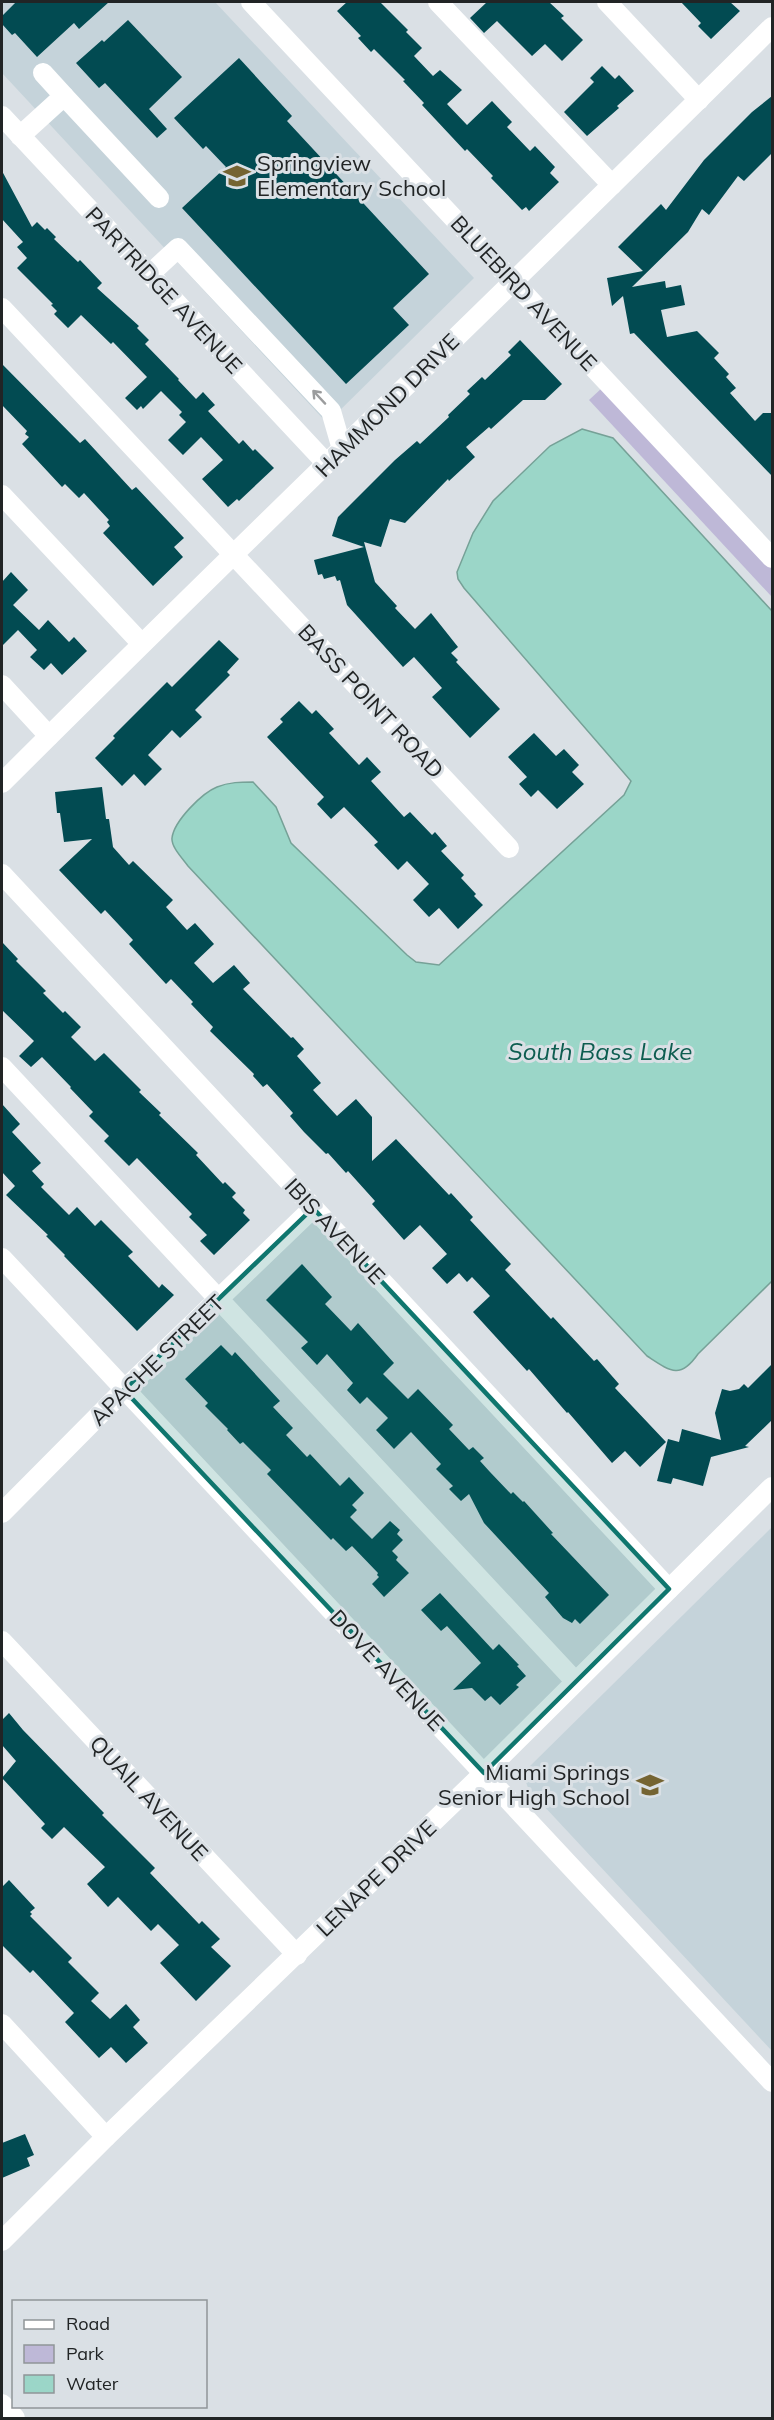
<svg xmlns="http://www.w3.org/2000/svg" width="774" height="2420" viewBox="0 0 774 2420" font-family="Mulish,sans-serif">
	<rect width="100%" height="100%" fill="#dae0e5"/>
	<!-- built -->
	<g fill="#c5d3da">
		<polygon points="2,2 215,2 474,278 327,423 2,73"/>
		<polygon points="772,1527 772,2051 529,1790 525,1780 528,1768"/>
	</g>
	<!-- green -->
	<polygon fill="#beb8d7" points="603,387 772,568 772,597 589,400"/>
	<!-- water -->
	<path fill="#9bd6c8" stroke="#76a197" stroke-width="1.5" d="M582,429L613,438L772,611V1281L698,1354C680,1380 670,1371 647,1356L188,866C183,859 171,847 172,838C174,821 202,793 217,787C229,782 241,782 253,782L276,807L291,843L407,955L416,962L439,965L624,795L631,781L464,588L458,579L457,572L473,533L493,501L550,446Z"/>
	<!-- building -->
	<g fill="#024b52">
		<polygon points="16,2 109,2 79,29 74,23 37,57 15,33 12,35 2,24 2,16"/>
		<polygon points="347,2 380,2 408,30 406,32 422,48 414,56 433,76 440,70 462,90 447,104 467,125 492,101 512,122 507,127 530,151 535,146 555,167 550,173 559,182 529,211 526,207 522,210 491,178 493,176 467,149 465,151 422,105 424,103 403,81 405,80 374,49 371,52 358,38 361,36 337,11"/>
		<polygon points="487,2 549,2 564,16 561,18 583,40 562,61 545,44 532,56 497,21 484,33 470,18"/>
		<polygon points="681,2 730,2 740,11 711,39 698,26 701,23"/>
		<polygon points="128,20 182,77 149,109 167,129 157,138 105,83 99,88 76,63 102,40 104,42"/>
		<polygon points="239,58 292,116 287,121 429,274 393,308 409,325 346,384 182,208 226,167 206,146 203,149 174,118"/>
		<polygon points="602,66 615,79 619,75 634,91 617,106 619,108 587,136 564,112 594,82 590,78"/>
		<polygon points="772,96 772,153 744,181 738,176 709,215 702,209 688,232 632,287 665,281 666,288 681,285 685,305 661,310 667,337 697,331 719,353 714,358 729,374 726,377 736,388 730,393 755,421 763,413 772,413 772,476 634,333 630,334 623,296 612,306 607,278 643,271 618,247 661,204 666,210 704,160 752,112"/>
		<polygon points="2,171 32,227 37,222 45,230 47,228 56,237 54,239 78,262 80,260 102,283 97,288 139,326 137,328 149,340 145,344 179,379 178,380 196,399 203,392 215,405 208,411 239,444 243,440 253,451 255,449 274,468 239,501 237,499 228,507 202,479 223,460 201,437 183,455 168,440 186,422 179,415 182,412 161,391 143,409 141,406 137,410 125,398 147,377 113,342 111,344 81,315 68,328 54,314 57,311 51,305 53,304 17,268 27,258 17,247 23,242 2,219"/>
		<polygon points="520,340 562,384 545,400 523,400 491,429 489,427 466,447 475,457 449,481 448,479 405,523 390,519 381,547 364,542 375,582 397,606 395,608 415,629 431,613 458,647 451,653 458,660 456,662 500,709 470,738 432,697 442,688 414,657 403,667 347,605 340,580 337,581 335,576 324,579 322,574 318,575 314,560 364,547 332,536 338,517 395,460 417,441 420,444 449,417 448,415 470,394 467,391 482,377 485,380 511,355 508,352"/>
		<polygon points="2,364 80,443 85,439 132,490 136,487 184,538 174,547 183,557 153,586 103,533 110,526 107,522 109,520 84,493 79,498 65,484 62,487 22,444 29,437 25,434 27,431 2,405"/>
		<polygon points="11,572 28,590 13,605 39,630 48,620 69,642 74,637 87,651 62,675 51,663 44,670 30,657 37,650 18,630 2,646 2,582"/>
		<polygon points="219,640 239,659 227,672 230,675 195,710 202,717 180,738 172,730 148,755 162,769 145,786 134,774 122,786 95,758 115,738 113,736 167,682 172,687"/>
		<polygon points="299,701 312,714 316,710 334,729 329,733 359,765 367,757 381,772 371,781 404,817 410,812 432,835 435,832 447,846 441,851 464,875 461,878 476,894 474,896 483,905 458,929 439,908 429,917 413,900 429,884 407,861 398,870 374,845 378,842 344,807 331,819 317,804 324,797 267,737 283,722 280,719"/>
		<polygon points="534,733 556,756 564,749 579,765 572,772 584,784 557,809 538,790 531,797 519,784 527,777 508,757"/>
		<polygon points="102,787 106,819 109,819 113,847 129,865 133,861 173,900 166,907 187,930 195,923 214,944 194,963 213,983 234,965 250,983 243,989 291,1038 293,1037 304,1049 297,1056 321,1083 313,1090 337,1116 356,1099 372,1117 372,1161 396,1139 449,1195 451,1193 473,1217 470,1220 511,1264 505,1270 551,1319 553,1317 594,1361 597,1359 619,1384 615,1388 666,1442 640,1467 625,1451 612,1463 568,1412 567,1413 529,1369 527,1371 473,1312 490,1296 472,1277 467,1282 459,1273 447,1284 432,1268 447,1254 420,1225 404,1240 372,1204 375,1201 348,1171 346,1173 328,1153 326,1154 304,1132 290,1116 293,1113 267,1084 263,1087 253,1076 254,1074 210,1031 213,1027 191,1004 193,1002 171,979 166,984 129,944 133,940 105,910 101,914 59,870 92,839 64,842 60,813 57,813 55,792"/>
		<polygon points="2,942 18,959 16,961 46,991 43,993 63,1013 65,1011 81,1027 71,1037 95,1061 104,1053 141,1090 139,1092 161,1113 159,1115 198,1153 196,1155 223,1184 225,1182 236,1193 232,1197 245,1210 243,1213 250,1220 214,1255 200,1241 207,1235 189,1217 192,1214 137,1158 129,1166 104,1141 109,1136 89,1116 93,1112 70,1088 71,1087 42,1057 31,1067 19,1056 34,1041 2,1010"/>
		<polygon points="2,1104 20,1124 12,1132 41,1163 32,1171 44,1184 41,1187 69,1215 77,1207 95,1226 101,1220 133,1252 128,1256 159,1288 162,1284 174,1295 137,1331 64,1256 65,1255 46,1236 48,1235 6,1195 15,1186 2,1172"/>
		<polygon points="302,1264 332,1297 325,1304 351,1331 358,1323 394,1363 383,1374 408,1399 418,1389 453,1425 449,1429 469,1450 473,1447 484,1458 480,1461 490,1472 511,1494 513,1492 523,1502 524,1501 553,1533 551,1534 609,1595 580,1624 575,1619 572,1623 563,1618 545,1597 549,1593 484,1523 469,1494 461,1501 449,1489 453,1486 436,1469 441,1464 411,1432 394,1449 376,1430 388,1418 367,1397 360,1404 347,1390 353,1383 327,1354 317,1365 301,1348 308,1342 266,1300"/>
		<polygon points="221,1345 232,1356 235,1352 280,1401 273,1407 293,1428 286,1435 307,1457 310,1454 340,1486 349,1477 364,1493 352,1505 357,1510 350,1517 372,1539 390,1521 400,1530 397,1534 403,1540 392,1551 398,1557 396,1560 409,1573 384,1597 372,1584 379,1577 377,1575 378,1573 352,1546 346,1551 333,1538 331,1540 267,1474 271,1470 243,1442 240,1444 227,1430 228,1429 205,1406 208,1403 185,1379"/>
		<polygon points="772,1364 772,1420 745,1446 749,1447 711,1457 703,1486 673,1478 671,1484 657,1481 668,1439 679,1442 682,1429 721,1440 715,1413 722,1389 730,1391 739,1389 744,1384 748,1388"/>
		<polygon points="440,1593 493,1650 499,1644 519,1665 517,1666 526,1676 516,1685 519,1687 500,1705 491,1696 485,1701 472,1688 453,1690 481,1663 447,1626 441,1631 421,1610"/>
		<polygon points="9,1713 23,1730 104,1813 102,1815 155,1868 150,1873 199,1924 202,1921 220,1939 211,1947 231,1966 196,2001 160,1963 179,1945 158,1924 151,1931 118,1897 108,1907 87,1884 105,1867 64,1827 52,1839 41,1828 45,1824 2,1778 16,1761 2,1745 2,1720"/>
		<polygon points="9,1880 35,1908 30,1912 32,1914 30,1916 72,1958 68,1962 99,1993 91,2001 110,2019 126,2004 140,2020 133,2027 148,2043 126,2063 111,2047 99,2058 65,2022 74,2013 33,1970 30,1973 2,1945 2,1887"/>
		<polygon points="25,2134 34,2155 27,2158 30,2166 2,2178 2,2143"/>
	</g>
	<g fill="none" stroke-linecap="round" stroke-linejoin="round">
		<!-- minor -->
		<g stroke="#fff" stroke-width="20">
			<polyline points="251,2 772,558"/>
			<polyline points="438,2 612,185"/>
			<polyline points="607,2 699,100"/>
			<polyline points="43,73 64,96"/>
			<polyline points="2,116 327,464"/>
			<polyline points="20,136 64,96 159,198"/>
			<polyline points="150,274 178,248 331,411 342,449"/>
			<polyline points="2,308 509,848"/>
			<polyline points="2,495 141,643"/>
			<polyline points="2,685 49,736"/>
			<path d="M2,783C256,529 517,281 772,27"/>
			<polyline points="2,874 669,1589"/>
			<polyline points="2,1067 575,1681"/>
			<polyline points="2,1258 772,2082"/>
			<polyline points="2,1513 124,1390 313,1208"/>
			<polyline points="2,1641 297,1955"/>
			<polyline points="2,2024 106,2137"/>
			<polyline points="2,2241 106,2137 484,1773 772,1487"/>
			<polyline points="2,2404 15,2418"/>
		</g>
	</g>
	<!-- one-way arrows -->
	<defs><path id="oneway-shaft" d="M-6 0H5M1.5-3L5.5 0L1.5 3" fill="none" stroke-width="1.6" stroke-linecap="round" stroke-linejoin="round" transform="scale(1.5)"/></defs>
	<use stroke="#9b9c9d" href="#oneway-shaft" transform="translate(319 397) rotate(-133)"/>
	<!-- marked area -->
	<path fill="#0f766e" fill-opacity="0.2" stroke="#0f766e" stroke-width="4.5" stroke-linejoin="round" d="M313,1208L669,1589L484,1773L124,1390Z"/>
	<!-- icons -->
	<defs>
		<symbol id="school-bare" viewBox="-9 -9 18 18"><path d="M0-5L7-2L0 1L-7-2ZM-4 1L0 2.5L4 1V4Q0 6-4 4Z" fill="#756432" stroke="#dae0e5" stroke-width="2.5" paint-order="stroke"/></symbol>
	</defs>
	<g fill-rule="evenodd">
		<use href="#school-bare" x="218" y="157" width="38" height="38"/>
		<use href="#school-bare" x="631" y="1766" width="38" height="38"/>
	</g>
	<g text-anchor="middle" stroke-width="6" stroke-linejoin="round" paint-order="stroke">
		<!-- poi labels -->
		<g font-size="22" fill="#212425" stroke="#dae0e5" text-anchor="start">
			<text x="257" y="171">Springview<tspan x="257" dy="25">Elementary School</tspan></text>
			<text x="630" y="1780" text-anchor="end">Miami Springs<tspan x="630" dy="25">Senior High School</tspan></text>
		</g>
		<!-- street labels -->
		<g font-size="22" fill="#212425" stroke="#dae0e5">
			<text transform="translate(164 290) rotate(47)" y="8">PARTRIDGE AVENUE</text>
			<text transform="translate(524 293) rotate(47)" y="8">BLUEBIRD AVENUE</text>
			<text transform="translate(387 405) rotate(-45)" y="8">HAMMOND DRIVE</text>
			<text transform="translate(371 701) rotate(47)" y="8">BASS POINT ROAD</text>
			<text transform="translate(335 1231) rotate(47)" y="8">IBIS AVENUE</text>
			<text transform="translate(157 1360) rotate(-44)" y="8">APACHE STREET</text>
			<text transform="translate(387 1670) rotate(47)" y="8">DOVE AVENUE</text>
			<text transform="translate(149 1798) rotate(47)" y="8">QUAIL AVENUE</text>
			<text transform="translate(376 1878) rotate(-44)" y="8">LENAPE DRIVE</text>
		</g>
		<!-- water labels -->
		<g font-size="24" font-style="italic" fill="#0d5d50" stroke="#dae0e5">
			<text x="600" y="1060">South Bass Lake</text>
		</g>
	</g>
	<!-- border -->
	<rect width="774" height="2420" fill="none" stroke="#212425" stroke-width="6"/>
	<!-- legend -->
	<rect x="12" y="2300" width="195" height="108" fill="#dae0e5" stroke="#909598" stroke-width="1.5"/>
	<rect x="24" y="2320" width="30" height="9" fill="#ffffff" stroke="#909598" stroke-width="1.5"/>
	<text x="66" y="2330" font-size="18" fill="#212425">Road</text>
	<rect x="24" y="2345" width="30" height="18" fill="#beb8d7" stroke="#909598" stroke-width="1.5"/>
	<text x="66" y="2360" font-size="18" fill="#212425">Park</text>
	<rect x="24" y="2375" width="30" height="18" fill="#9bd6c8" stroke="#909598" stroke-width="1.5"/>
	<text x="66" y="2390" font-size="18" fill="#212425">Water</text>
</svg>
